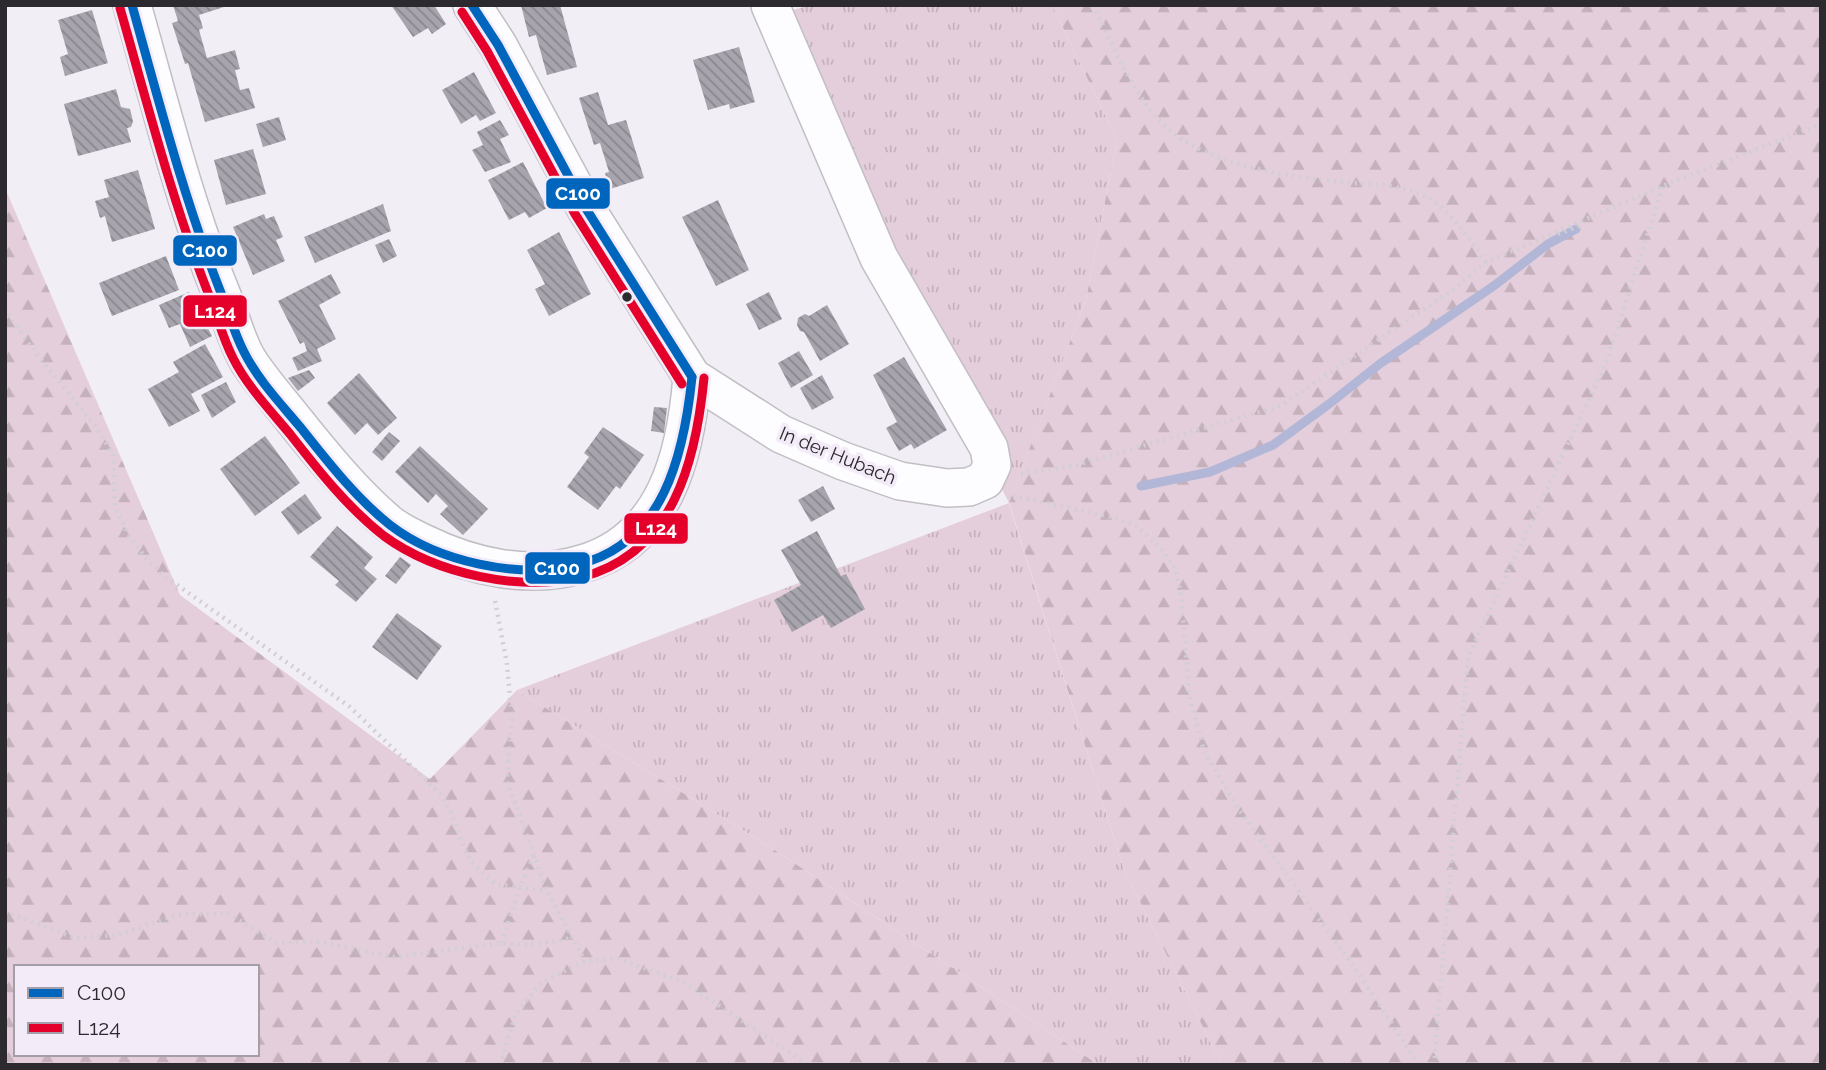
<svg xmlns="http://www.w3.org/2000/svg" width="1826" height="1070" viewBox="0 0 1826 1070" font-family="Raleway,sans-serif">
	<defs>
		<pattern id="grass-tufts" width="24" height="20" patternUnits="userSpaceOnUse" patternTransform="scale(1.75)"><rect width="24" height="20" fill="#e5cedb"/><path d="M3 7l-1-3M5 7V3M7 7l1-3M15 17l-1-3M17 17v-4M19 17l1-3" fill="none" stroke="#c5b1bc"/></pattern>
		<pattern id="forest-firs" width="22" height="20" patternUnits="userSpaceOnUse" patternTransform="scale(1.75)"><rect width="22" height="20" fill="#e5cedb"/><path d="M5 1l3.5 6h-7zM16 11l3.5 6h-7z" fill="#c5b1bc"/></pattern>
		<pattern id="building-back-hatch" width="6" height="6" patternUnits="userSpaceOnUse" patternTransform="scale(1.75)"><rect width="6" height="6" fill="#a7a4ae"/><path d="M-1 5l2 2M0 0l6 6M5-1l2 2" fill="none" stroke="#88868e"/></pattern>
	</defs>
	<rect width="100%" height="100%" fill="#f2eef5"/>
	<!-- grass -->
	<polygon fill="url(#grass-tufts)" points="811,5 1052,5 1117,140 1086,299 1009,504 1124,870 1222,1065 1099,1065 767,845 517,690 1009,503 761,19"/>
	<!-- forest -->
	<g fill="url(#forest-firs)" fill-rule="evenodd">
		<polygon points="1052,5 1821,5 1821,1065 1222,1065 1124,870 1009,503 1086,299 1117,140"/>
		<path d="M5,188L180,595L430,779L517,690L767,845L1099,1065H5ZM16,967H257V1054H16Z"/>
	</g>
	<g fill="none" stroke-linecap="round" stroke-linejoin="round">
		<!-- stream -->
		<polyline stroke="#b2b7d7" stroke-width="9" points="1141,486 1210,472 1273,445 1329,404 1381,363 1495,285 1548,244 1576,229"/>
	</g>
	<!-- building -->
	<g fill="url(#building-back-hatch)">
		<polygon points="173,5 230,5 199,15 203,28 199,30 207,58 235,50 240,69 235,70 240,90 249,88 255,108 205,122 188,63 185,64 172,23 178,21"/>
		<polygon points="391,5 434,5 446,24 432,34 428,28 413,37"/>
		<polygon points="521,5 560,5 577,67 547,75 536,35 529,37"/>
		<polygon points="92,10 108,63 65,76 60,57 68,54 58,20"/>
		<polygon points="739,47 755,102 730,109 729,104 708,110 693,60"/>
		<polygon points="474,72 496,113 480,121 476,115 461,124 442,90"/>
		<polygon points="116,89 121,107 130,109 133,121 131,127 127,128 131,142 78,156 64,104"/>
		<polygon points="598,92 608,125 626,120 644,178 610,189 605,173 609,172 600,143 594,145 579,98"/>
		<polygon points="279,117 286,140 263,147 256,124"/>
		<polygon points="500,120 509,135 500,139 511,162 485,172 472,150 483,145 477,132"/>
		<polygon points="253,149 266,194 226,205 214,160"/>
		<polygon points="523,162 547,208 529,218 525,212 509,220 488,180"/>
		<polygon points="138,170 155,229 112,242 105,216 100,218 95,201 109,197 104,180"/>
		<polygon points="718,200 749,270 716,286 682,217"/>
		<polygon points="383,204 391,231 315,263 304,237"/>
		<polygon points="264,214 266,219 274,216 283,237 276,240 285,261 253,275 233,227"/>
		<polygon points="559,232 591,294 549,316 535,289 545,284 527,250"/>
		<polygon points="389,239 397,256 383,263 375,245"/>
		<polygon points="166,256 179,290 112,316 99,283"/>
		<polygon points="331,274 341,293 319,305 336,339 317,349 322,361 298,371 292,358 307,351 304,342 300,344 278,301"/>
		<polygon points="189,292 212,336 190,347 180,324 169,328 159,305"/>
		<polygon points="769,292 782,319 759,330 746,304"/>
		<polygon points="827,305 849,344 820,361 804,332 800,331 797,325 798,318 805,314 809,316"/>
		<polygon points="205,344 223,377 191,394 200,411 169,427 148,389 179,372 173,362"/>
		<polygon points="799,351 813,375 791,388 778,363"/>
		<polygon points="904,357 947,430 914,449 911,444 899,451 886,428 897,422 873,375"/>
		<polygon points="309,370 315,378 298,391 288,378"/>
		<polygon points="359,373 397,418 378,435 367,423 355,435 327,403"/>
		<polygon points="822,375 834,398 812,410 800,388"/>
		<polygon points="226,382 236,402 212,418 201,395"/>
		<polygon points="654,407 667,408 664,433 651,431"/>
		<polygon points="603,427 644,455 620,489 616,486 598,510 567,487 589,457 584,453"/>
		<polygon points="389,432 400,441 382,461 372,452"/>
		<polygon points="265,436 300,483 255,516 220,469"/>
		<polygon points="420,446 488,509 463,535 440,514 448,506 436,494 428,503 395,472"/>
		<polygon points="823,486 835,509 811,522 798,500"/>
		<polygon points="305,494 322,518 298,535 281,512"/>
		<polygon points="337,526 373,557 364,568 377,579 356,602 335,585 339,581 310,557"/>
		<polygon points="817,531 841,576 846,574 865,609 831,628 823,615 792,632 774,600 801,585 781,550"/>
		<polygon points="400,557 411,565 396,584 385,576"/>
		<polygon points="397,613 442,646 417,680 372,647"/>
	</g>
	<g fill="none" stroke-linecap="round" stroke-linejoin="round">
		<defs>
			<g id="minor">
				<path d="M132,5C160,103 184,204 223,298C231,318 237,343 249,362C262,382 279,401 294,420C322,455 353,493 387,522C397,531 411,537 423,543C472,567 529,580 582,564C666,540 686,453 692,377"/>
				<polyline points="472,5 498,45 585,207 692,377 781,434 843,461 900,481 947,488 969,487 985,480 992,465 989,448 879,258 770,5"/>
			</g>
		</defs>
		<!-- minor casing -->
		<use href="#minor" stroke="#c2bfc4" stroke-width="40"/>
		<!-- path -->
		<g stroke="#d2cfd3" stroke-width="4.5" stroke-dasharray="2 5" stroke-linecap="butt">
			<path d="M1093,5C1113,45 1131,91 1163,124C1202,164 1287,177 1342,182C1372,185 1403,183 1430,199C1454,213 1469,240 1486,262"/>
			<polyline points="1558,234 1585,224"/>
			<polyline points="5,308 31,347 97,428 113,455 115,507 129,536 145,557 163,575 350,707 440,794 451,812 461,841 471,862 495,884 547,891"/>
			<polyline points="1021,474 1077,465 1280,406 1454,289 1486,262 1663,186 1821,124"/>
			<polyline points="1013,496 1112,517 1136,526 1157,544 1174,565 1181,592 1189,694 1204,751 1238,808 1357,971 1419,1065"/>
			<polyline points="495,601 507,664 512,720 507,781 547,891 585,961"/>
			<polyline points="5,912 75,938 118,935 176,915 228,913 276,943 319,942 393,957 502,943 529,945 573,938"/>
			<polyline points="502,943 519,889 534,855"/>
			<polyline points="500,1065 516,1013 541,983 585,961 618,959 684,982 808,1065"/>
			<polyline points="1434,1065 1468,657 1606,363 1663,186"/>
		</g>
		<!-- minor -->
		<use href="#minor" stroke="#fdfcfe" stroke-width="37"/>
		<defs>
			<g id="bus-1">
				<path d="M132,5C159,102 184,199 221,293C229,313 234,333 244,352C258,380 281,404 301,428C328,462 356,498 390,525C438,562 518,579 576,565C664,545 684,454 692,377"/>
				<polyline points="472,5 498,45 585,207 692,377"/>
			</g>
			<g id="bus-2">
				<path d="M120,8C148,106 173,204 210,298C218,318 223,339 233,358C247,386 270,410 290,434C318,470 348,508 384,536C436,574 520,592 582,577C674,553 696,460 704,378"/>
				<polyline points="462,12 487,51 575,214 682,384"/>
			</g>
		</defs>
		<!-- bus-1 casing -->
		<use href="#bus-1" stroke="#f3ebf8" stroke-width="14"/>
		<!-- bus-2 casing -->
		<use href="#bus-2" stroke="#f3ebf8" stroke-width="14"/>
		<!-- bus-1 -->
		<use href="#bus-1" stroke="#0065bd" stroke-width="9"/>
		<!-- bus-2 -->
		<use href="#bus-2" stroke="#e4002b" stroke-width="9"/>
	</g>
	<!-- markers -->
	<circle fill="#2d2a2f" stroke="#f3ebf8" stroke-width="2.5" cx="627" cy="297" r="6"/>
	<g text-anchor="middle" stroke-width="7" stroke-linejoin="round" paint-order="stroke">
		<!-- street labels -->
		<g font-size="19" fill="#2d2a2f" stroke="#f3ebf8">
			<text transform="translate(838 455) rotate(22)" y="7">In der Hubach</text>
		</g>
	</g>
	<g stroke="#f3ebf8" stroke-width="2.5">
		<rect x="545" y="177" width="66" height="33" rx="7" fill="#0065bd"/>
		<rect x="172" y="234" width="66" height="33" rx="7" fill="#0065bd"/>
		<rect x="182" y="294" width="66" height="34" rx="7" fill="#e4002b"/>
		<rect x="623" y="512" width="66" height="33" rx="7" fill="#e4002b"/>
		<rect x="524" y="551" width="67" height="34" rx="7" fill="#0065bd"/>
	</g>
	<g font-size="19" text-anchor="middle" font-weight="bold" fill="#fff">
		<text x="578" y="200">C100</text>
		<text x="205" y="257">C100</text>
		<text x="215" y="318">L124</text>
		<text x="656" y="535">L124</text>
		<text x="557" y="575">C100</text>
	</g>
	<!-- border -->
	<rect width="1826" height="1070" fill="none" stroke="#2d2a2f" stroke-width="14"/>
	<!-- legend -->
	<rect x="14" y="965" width="245" height="91" fill="#f3ebf8" stroke="#a49ea8" stroke-width="2"/>
	<rect x="28" y="988" width="35" height="10" fill="#0065bd" stroke="#a49ea8" stroke-width="2"/>
	<text x="77" y="1000" font-size="21" fill="#2d2a2f">C100</text>
	<rect x="28" y="1023" width="35" height="10" fill="#e4002b" stroke="#a49ea8" stroke-width="2"/>
	<text x="77" y="1035" font-size="21" fill="#2d2a2f">L124</text>
</svg>
